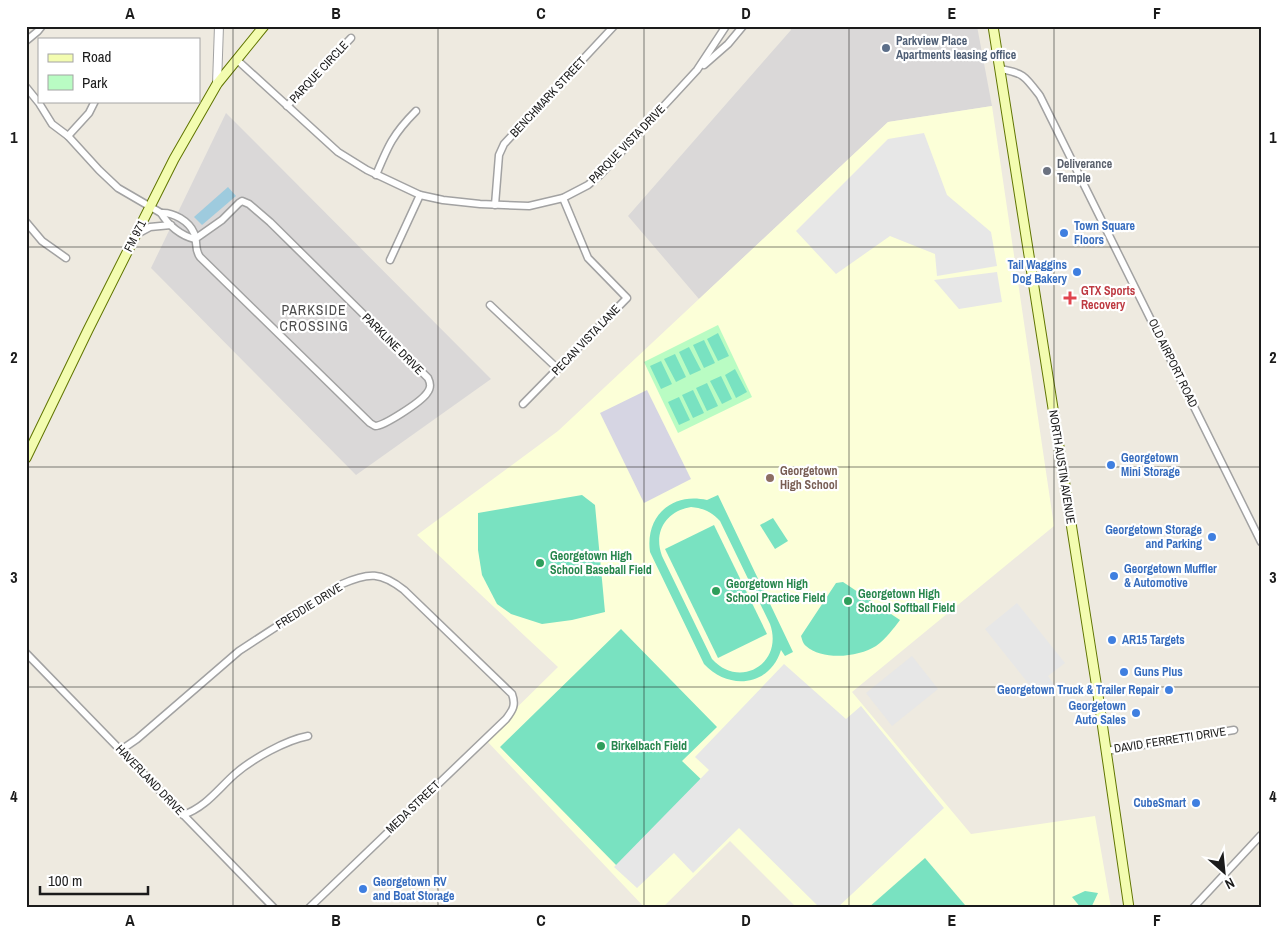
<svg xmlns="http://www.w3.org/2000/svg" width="1287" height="934" viewBox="0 0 1287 934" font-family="'Archivo Narrow',sans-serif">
	<rect width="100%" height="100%" fill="#eeeae0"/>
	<!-- residential -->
	<g fill="#dad8d8">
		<polygon points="790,26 867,26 868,28 879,26 977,26 992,106 888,122 699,299 628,216 791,30"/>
		<polygon points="226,113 491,379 356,475 151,268"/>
	</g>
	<!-- education -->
	<polygon fill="#fcffd8" points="992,106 1054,526 852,692 971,834 1095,816 1111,908 797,908 730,841 662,908 645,908 485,739 558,667 417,535 558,431 888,122"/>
	<!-- park -->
	<polygon fill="#b9fcc3" points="718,325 752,397 678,433 644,362"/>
	<!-- pitch -->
	<g fill="#79e2c1" fill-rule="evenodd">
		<polygon points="718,333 729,356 718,361 707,339"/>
		<polygon points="704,340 715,363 704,368 693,345"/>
		<polygon points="689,347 701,370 690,375 679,352"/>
		<polygon points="675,354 686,377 676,382 664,359"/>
		<polygon points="661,361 672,384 661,389 650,366"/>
		<polygon points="735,369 747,392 736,398 725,375"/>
		<polygon points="721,376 732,399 722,404 710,381"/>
		<polygon points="707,383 718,406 707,411 696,388"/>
		<polygon points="693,390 704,413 693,418 682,395"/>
		<polygon points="679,397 690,420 679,425 668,402"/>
		<polygon points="582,495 595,505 605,612 572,620 542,624 511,614 497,604 482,575 478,550 478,513"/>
		<path d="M718,495L793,652L785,656L781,650C770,686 729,691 704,664L650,552C645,516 672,492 707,500ZM691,507C703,508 712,512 720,521L770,624C784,663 740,690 712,659L662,556C653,532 666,511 691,507Z"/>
		<polygon points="773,518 788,541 775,549 760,525"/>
		<polygon points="714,525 767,634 718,658 665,549"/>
		<path d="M843,582L900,620C893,629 886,639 876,646C859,657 823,661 806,646C803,644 802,639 801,636L836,583Z"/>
		<polygon points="621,629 717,727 682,761 706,784 620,869 500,747"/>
		<polygon points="925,858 965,905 962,908 868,908"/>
		<polygon points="1085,891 1098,893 1091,908 1081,908 1072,897"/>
	</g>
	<!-- parking -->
	<g fill="#e7e7e7">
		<polygon points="924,133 947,195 991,232 997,266 937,276 935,254 890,236 836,274 796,231 888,139"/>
		<polygon points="997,272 1002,302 959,309 934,280"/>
		<polygon points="1017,603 1065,663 1048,676 1055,686 1040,698 985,629"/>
		<polygon points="912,656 938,689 892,726 866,693"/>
		<polygon points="784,664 846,719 861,706 944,808 837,908 820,908 739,828 693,873 674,853 637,888 614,867 709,770 695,757"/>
	</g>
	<!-- plaza -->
	<polygon fill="#d6d5e3" points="647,390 691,479 644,503 600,413"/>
	<!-- water -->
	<polygon fill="#9ecbde" points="228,187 236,196 202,225 194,217"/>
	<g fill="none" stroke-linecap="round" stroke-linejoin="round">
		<defs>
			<g id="minor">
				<polyline points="26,41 38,31 42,26"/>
				<polyline points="236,59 338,152 367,170 420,195 443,200 480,204 529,206 563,198 588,185 601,174 697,70 726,26"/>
				<polyline points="704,65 728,44 743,26"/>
				<path d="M1000,69C1024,73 1025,76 1040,96L1261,542"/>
				<path d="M26,87L39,103L52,124L68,136L99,170L118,188L161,213C168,225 181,236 195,239"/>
				<polyline points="287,106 351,38"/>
				<polyline points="68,136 89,113 95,101"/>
				<path d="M376,175C388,146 393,134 416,111"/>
				<polyline points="495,205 499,155 504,144 614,26"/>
				<path d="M161,213C173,212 189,221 194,233C198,242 194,249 200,257L370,423L375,426C384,426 421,402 427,393C431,388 431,384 428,378L270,222L249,204L242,201L239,203L222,220L195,239"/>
				<polyline points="26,222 42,241 66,258"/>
				<polyline points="137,234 150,227 171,225"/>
				<polyline points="390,260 420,195"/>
				<polyline points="490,305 558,369"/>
				<polyline points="523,404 627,298 588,258 563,198"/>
				<polyline points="26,653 274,908"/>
				<path d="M121,750L137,739L239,651L342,584C369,572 381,572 404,590L512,694C516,705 513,710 506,719L309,908"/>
				<polyline points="1106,751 1234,730"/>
				<path d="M183,815C206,807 218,789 235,774C252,759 286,740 308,736"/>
				<polyline points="1193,908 1261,835"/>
			</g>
			<polyline id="tertiary" points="217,84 219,26"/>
			<g id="secondary">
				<polyline points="993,26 1098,695 1129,908"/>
				<polyline points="26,458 88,330 174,159 217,84 264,26"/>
			</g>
		</defs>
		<!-- minor casing -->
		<use href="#minor" stroke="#a2a2a2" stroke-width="9"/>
		<!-- tertiary casing -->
		<use href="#tertiary" stroke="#a2a2a2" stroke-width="10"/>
		<!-- secondary casing -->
		<use href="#secondary" stroke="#607500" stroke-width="11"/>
		<!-- minor -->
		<use href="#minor" stroke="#fff" stroke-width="6"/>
		<!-- tertiary -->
		<use href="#tertiary" stroke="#fff" stroke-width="8"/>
		<!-- secondary -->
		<use href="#secondary" stroke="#f3fcb0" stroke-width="9"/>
	</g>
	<!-- grid -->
	<path fill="none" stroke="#1b1b1b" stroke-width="1" stroke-opacity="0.55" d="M233,26V908M438,26V908M644,26V908M849,26V908M1054,26V908M26,247H1261M26,467H1261M26,687H1261"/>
	<!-- markers -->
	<circle fill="#5c6f8a" stroke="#fff" stroke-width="2" cx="886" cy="48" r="5"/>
	<circle fill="#6b7280" stroke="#fff" stroke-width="2" cx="1047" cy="171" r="5"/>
	<g fill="#3f7fe0" stroke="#fff" stroke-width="2">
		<circle cx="1064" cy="233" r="5"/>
		<circle cx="1077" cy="272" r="5"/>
		<circle cx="1111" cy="465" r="5"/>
		<circle cx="1212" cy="537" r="5"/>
		<circle cx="1114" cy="576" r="5"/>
		<circle cx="1112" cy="640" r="5"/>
		<circle cx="1124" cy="672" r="5"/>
		<circle cx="1169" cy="690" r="5"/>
		<circle cx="1136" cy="713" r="5"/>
		<circle cx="1196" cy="803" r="5"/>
		<circle cx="363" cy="889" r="5"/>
	</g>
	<path fill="#e0444e" stroke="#fff" stroke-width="2" d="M1067.5 290.5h5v5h5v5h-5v5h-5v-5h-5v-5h5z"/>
	<circle fill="#8d6e63" stroke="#fff" stroke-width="2" cx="770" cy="478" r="5"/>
	<g fill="#2e9e5b" stroke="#fff" stroke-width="2">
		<circle cx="540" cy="563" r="5"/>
		<circle cx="716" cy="591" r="5"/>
		<circle cx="848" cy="601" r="5"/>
		<circle cx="601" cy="746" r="5"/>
	</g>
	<g text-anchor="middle" stroke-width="4.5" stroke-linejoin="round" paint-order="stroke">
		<!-- service labels -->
		<g font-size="12" font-weight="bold" fill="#4e5e75" stroke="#fff" text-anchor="start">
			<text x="896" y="45">Parkview Place<tspan x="896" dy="14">Apartments leasing office</tspan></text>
		</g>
		<!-- street labels -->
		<g font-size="12" fill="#1b1b1b" stroke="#fff">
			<text transform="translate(319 72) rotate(-47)" y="4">PARQUE CIRCLE</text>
			<text transform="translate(548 97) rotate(-47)" y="4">BENCHMARK STREET</text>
			<text transform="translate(627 144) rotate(-46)" y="4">PARQUE VISTA DRIVE</text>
			<text transform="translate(135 236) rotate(-63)" y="4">FM 971</text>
			<text transform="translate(586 340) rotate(-46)" y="4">PECAN VISTA LANE</text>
			<text transform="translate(393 344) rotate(45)" y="4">PARKLINE DRIVE</text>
			<text transform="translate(1173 363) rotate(64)" y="4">OLD AIRPORT ROAD</text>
			<text transform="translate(1062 467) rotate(81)" y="4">NORTH AUSTIN AVENUE</text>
			<text transform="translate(309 606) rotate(-32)" y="4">FREDDIE DRIVE</text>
			<text transform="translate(1170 740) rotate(-9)" y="4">DAVID FERRETTI DRIVE</text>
			<text transform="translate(150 780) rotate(46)" y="4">HAVERLAND DRIVE</text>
			<text transform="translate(413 807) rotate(-44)" y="4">MEDA STREET</text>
		</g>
		<!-- worship labels -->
		<g font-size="12" font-weight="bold" fill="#5b616d" stroke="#fff" text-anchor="start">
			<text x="1057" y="168">Deliverance<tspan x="1057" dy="14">Temple</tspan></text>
		</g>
		<!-- shop labels -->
		<g font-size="12" font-weight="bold" fill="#366cbe" stroke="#fff" text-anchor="start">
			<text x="1074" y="230">Town Square<tspan x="1074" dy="14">Floors</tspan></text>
			<text x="1067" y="269" text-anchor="end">Tail Waggins<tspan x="1067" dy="14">Dog Bakery</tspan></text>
			<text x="1121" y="462">Georgetown<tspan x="1121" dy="14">Mini Storage</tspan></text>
			<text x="1202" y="534" text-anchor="end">Georgetown Storage<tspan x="1202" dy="14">and Parking</tspan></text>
			<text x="1124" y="573">Georgetown Muffler<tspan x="1124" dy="14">&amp; Automotive</tspan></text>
			<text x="1122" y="644">AR15 Targets</text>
			<text x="1134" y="676">Guns Plus</text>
			<text x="1159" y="694" text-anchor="end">Georgetown Truck &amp; Trailer Repair</text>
			<text x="1126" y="710" text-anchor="end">Georgetown<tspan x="1126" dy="14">Auto Sales</tspan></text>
			<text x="1186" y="807" text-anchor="end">CubeSmart</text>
			<text x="373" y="886">Georgetown RV<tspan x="373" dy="14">and Boat Storage</tspan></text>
		</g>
		<!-- health labels -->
		<g font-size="12" font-weight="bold" fill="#be3a42" stroke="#fff" text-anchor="start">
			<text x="1081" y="295">GTX Sports<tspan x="1081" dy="14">Recovery</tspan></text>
		</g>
		<!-- education labels -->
		<g font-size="12" font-weight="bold" fill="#785e54" stroke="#fff" text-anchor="start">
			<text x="780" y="475">Georgetown<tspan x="780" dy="14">High School</tspan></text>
		</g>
		<!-- leisure labels -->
		<g font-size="12" font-weight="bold" fill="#27864d" stroke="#fff" text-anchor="start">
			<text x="550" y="560">Georgetown High<tspan x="550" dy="14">School Baseball Field</tspan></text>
			<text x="726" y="588">Georgetown High<tspan x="726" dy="14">School Practice Field</tspan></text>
			<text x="858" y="598">Georgetown High<tspan x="858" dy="14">School Softball Field</tspan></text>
			<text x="611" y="750">Birkelbach Field</text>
		</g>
		<!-- neighbourhood labels -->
		<g font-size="14" letter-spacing="1" fill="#4e4e4e" stroke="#fff">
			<text x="314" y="315">PARKSIDE<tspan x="314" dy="16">CROSSING</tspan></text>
		</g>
	</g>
	<!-- border -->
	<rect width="1287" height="934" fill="none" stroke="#ffffff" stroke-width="55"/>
	<!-- legend -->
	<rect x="38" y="38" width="162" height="65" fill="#ffffff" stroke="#a4a4a4"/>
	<rect x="48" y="54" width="25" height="8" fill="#f3fcb0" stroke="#a4a4a4"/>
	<text x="82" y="62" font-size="15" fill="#1b1b1b">Road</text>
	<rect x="48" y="75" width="25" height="15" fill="#b9fcc3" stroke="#a4a4a4"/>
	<text x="82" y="88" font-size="15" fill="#1b1b1b">Park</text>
	<!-- north arrow -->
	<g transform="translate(1224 872) rotate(153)" stroke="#ffffff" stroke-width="4" paint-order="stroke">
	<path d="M0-4L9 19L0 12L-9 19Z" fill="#1b1b1b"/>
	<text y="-8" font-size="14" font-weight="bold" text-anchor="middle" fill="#1b1b1b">N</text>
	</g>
	<!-- scale -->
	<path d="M40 886v8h108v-8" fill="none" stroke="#1b1b1b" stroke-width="2.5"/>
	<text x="48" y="886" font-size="15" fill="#1b1b1b" stroke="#ffffff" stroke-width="4" paint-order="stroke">100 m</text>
	<rect x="28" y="28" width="1232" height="878" fill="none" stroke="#1b1b1b" stroke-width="2"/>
	<g font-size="16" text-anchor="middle" font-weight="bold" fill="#1b1b1b">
		<text x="130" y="19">A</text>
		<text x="336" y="19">B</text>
		<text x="541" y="19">C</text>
		<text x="746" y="19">D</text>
		<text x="952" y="19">E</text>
		<text x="1157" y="19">F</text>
		<text x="14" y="143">1</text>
		<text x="1273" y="143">1</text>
		<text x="14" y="363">2</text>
		<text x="1273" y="363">2</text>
		<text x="14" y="583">3</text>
		<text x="1273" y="583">3</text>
		<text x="14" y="802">4</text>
		<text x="1273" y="802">4</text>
		<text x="130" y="926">A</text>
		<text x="336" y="926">B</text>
		<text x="541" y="926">C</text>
		<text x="746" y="926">D</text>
		<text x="952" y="926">E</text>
		<text x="1157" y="926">F</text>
	</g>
</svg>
